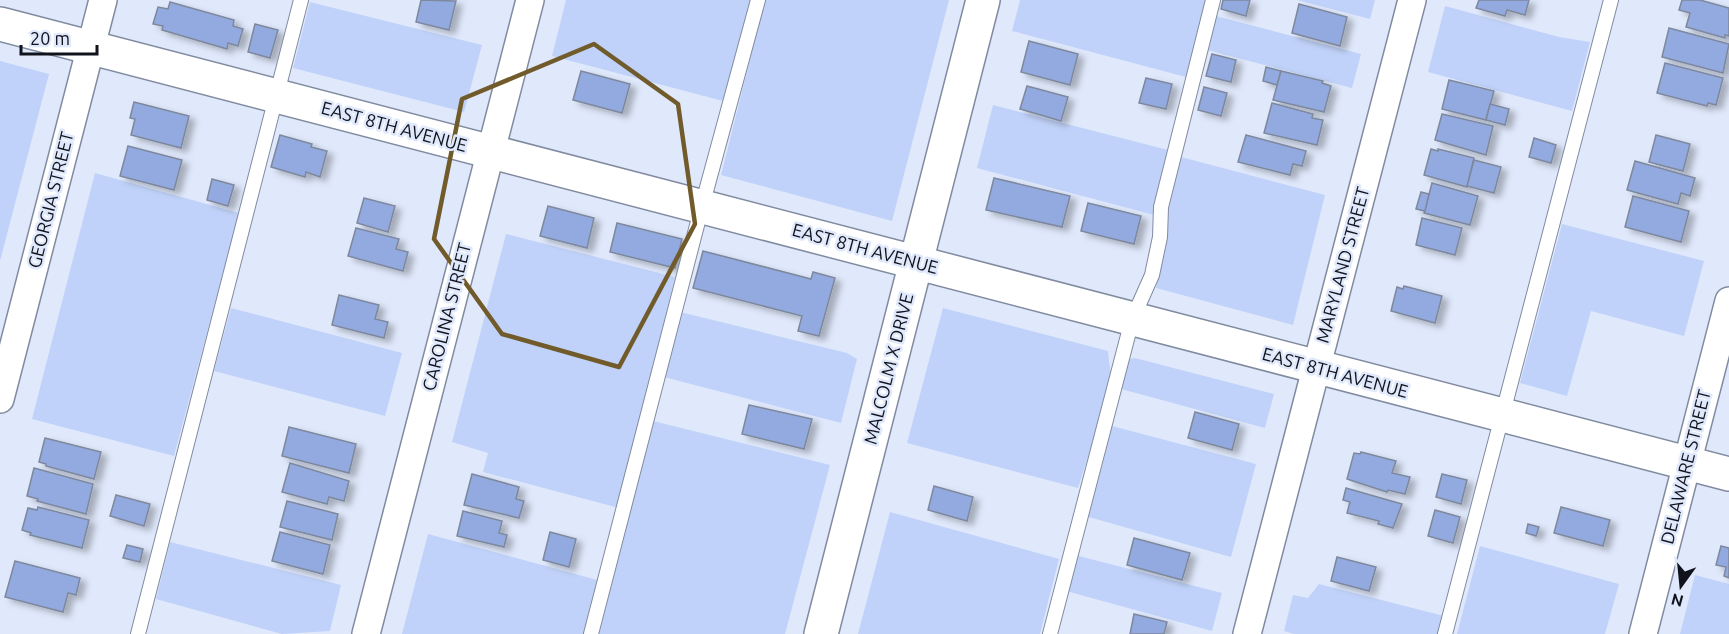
<svg xmlns="http://www.w3.org/2000/svg" width="1729" height="634" viewBox="0 0 1729 634" font-family="Ubuntu,sans-serif">
	<defs>
		<filter id="shadow"><feDropShadow dx="6" dy="4" stdDeviation="3" flood-color="#0004"/></filter>
	</defs>
	<rect width="100%" height="100%" fill="#e0e9fc"/>
	<!-- green -->
	<g fill="#c0d2f9">
		<polygon points="566,0 751,0 723,101 552,56"/>
		<polygon points="765,0 949,0 892,221 721,175"/>
		<polygon points="1020,0 1206,0 1186,77 1012,31"/>
		<polygon points="1297,0 1375,0 1370,19"/>
		<polygon points="310,2 482,45 464,112 293,68"/>
		<polygon points="1445,6 1559,37 1590,42 1572,111 1428,72"/>
		<polygon points="1216,16 1361,54 1352,88 1207,50"/>
		<polygon points="0,61 49,74 0,261"/>
		<polygon points="993,105 1168,150 1154,215 977,168"/>
		<polygon points="1181,157 1325,195 1293,325 1156,288 1165,250 1166,220"/>
		<polygon points="95,173 239,213 174,456 32,419"/>
		<polygon points="1562,224 1704,261 1684,336 1591,311 1567,396 1520,383"/>
		<polygon points="506,234 675,277 619,508 483,472 488,453 452,442"/>
		<polygon points="231,308 402,353 385,416 214,371"/>
		<path d="M943,308L1108,351C1109,364 1112,375 1110,388L1078,488L907,443Z"/>
		<polygon points="680,312 847,353 857,359 841,423 664,377"/>
		<polygon points="1135,358 1274,394 1265,428 1121,389 1128,362 1130,359"/>
		<polygon points="653,421 830,465 785,634 599,634"/>
		<polygon points="1112,426 1256,464 1231,557 1085,516 1102,467"/>
		<polygon points="890,512 1059,559 1040,634 858,634"/>
		<polygon points="428,534 601,581 587,634 402,634"/>
		<polygon points="170,542 341,585 330,631 282,634 156,599"/>
		<polygon points="1480,546 1619,584 1605,634 1457,634"/>
		<polygon points="1075,555 1222,593 1212,631 1066,591"/>
		<polygon points="1695,575 1729,584 1729,634 1680,634"/>
		<polygon points="1319,584 1444,616 1439,634 1294,634 1284,631 1293,595 1308,598"/>
	</g>
	<!-- building -->
	<g fill="#92aadf" stroke="#7e889d" stroke-width="1.5" filter="url(#shadow)">
		<polygon points="421,0 456,1 449,30 416,22"/>
		<polygon points="1223,0 1250,0 1246,16 1221,9"/>
		<polygon points="1479,0 1529,0 1525,15 1507,10 1505,16 1476,8"/>
		<polygon points="1682,0 1700,0 1729,8 1729,36 1725,35 1725,38 1686,27 1690,13 1679,10"/>
		<polygon points="170,2 234,20 233,26 243,29 238,46 228,43 227,49 162,30 163,26 153,24 158,7 168,9"/>
		<polygon points="1299,4 1347,17 1340,46 1292,33"/>
		<polygon points="255,24 278,30 270,58 248,52"/>
		<polygon points="1669,28 1729,44 1723,73 1662,57"/>
		<polygon points="1029,41 1078,54 1070,85 1021,72"/>
		<polygon points="1212,54 1236,60 1231,82 1206,76"/>
		<polygon points="1665,63 1723,78 1716,105 1708,103 1707,106 1657,93"/>
		<polygon points="1266,67 1281,71 1277,85 1263,81"/>
		<polygon points="581,71 630,84 622,113 573,100"/>
		<polygon points="1281,71 1323,81 1322,83 1331,86 1324,112 1273,100"/>
		<polygon points="1146,78 1172,84 1166,109 1139,103"/>
		<polygon points="1449,80 1494,91 1486,120 1442,109"/>
		<polygon points="1027,86 1068,97 1061,121 1020,109"/>
		<polygon points="1204,87 1227,93 1221,116 1198,110"/>
		<polygon points="134,102 189,116 181,148 131,135 135,119 130,118"/>
		<polygon points="1272,103 1313,114 1312,118 1323,120 1317,145 1264,133"/>
		<polygon points="1490,104 1509,109 1505,125 1486,120"/>
		<polygon points="1442,114 1493,126 1486,155 1435,140"/>
		<polygon points="280,135 312,144 311,147 327,151 320,177 306,172 305,177 271,167"/>
		<polygon points="1246,135 1306,151 1302,166 1293,164 1290,175 1238,162"/>
		<polygon points="1656,135 1690,144 1683,171 1649,162"/>
		<polygon points="1534,138 1556,145 1551,163 1529,157"/>
		<polygon points="128,146 182,160 174,190 120,176"/>
		<polygon points="1431,149 1438,151 1438,149 1474,158 1467,187 1424,175"/>
		<polygon points="1474,160 1501,167 1494,193 1467,186"/>
		<polygon points="1635,161 1695,178 1690,196 1681,193 1678,204 1627,190"/>
		<polygon points="994,178 1070,196 1062,227 986,210"/>
		<polygon points="212,179 234,185 228,206 207,200"/>
		<polygon points="1432,183 1478,196 1470,225 1424,213"/>
		<polygon points="1421,192 1429,194 1425,211 1416,209"/>
		<polygon points="1633,196 1689,211 1681,242 1625,227"/>
		<polygon points="364,198 395,206 388,232 357,223"/>
		<polygon points="1088,203 1141,216 1134,244 1081,231"/>
		<polygon points="548,206 594,218 587,248 540,236"/>
		<polygon points="1422,218 1462,228 1455,255 1416,245"/>
		<polygon points="617,223 682,239 675,268 610,252"/>
		<polygon points="356,228 399,239 396,249 408,252 403,271 348,256"/>
		<polygon points="703,251 811,279 813,272 835,278 819,336 798,331 802,316 693,288"/>
		<polygon points="1404,286 1442,296 1435,323 1391,311 1397,287 1403,289"/>
		<polygon points="339,295 379,305 375,319 388,322 384,338 332,325"/>
		<polygon points="749,405 812,419 804,449 742,434"/>
		<polygon points="1195,412 1239,424 1232,450 1188,438"/>
		<polygon points="289,427 356,444 349,473 282,456"/>
		<polygon points="45,438 101,452 94,479 46,466 46,464 39,462"/>
		<polygon points="1361,452 1396,461 1392,473 1410,477 1405,494 1388,490 1387,492 1347,479 1354,453 1360,454"/>
		<polygon points="290,463 349,481 344,501 329,497 327,504 282,492"/>
		<polygon points="34,468 93,484 86,514 37,501 38,499 27,496"/>
		<polygon points="472,474 519,487 516,499 524,501 519,518 464,505"/>
		<polygon points="1442,474 1467,480 1461,504 1436,497"/>
		<polygon points="934,486 973,497 967,521 928,510"/>
		<polygon points="1346,488 1402,504 1393,528 1378,524 1379,521 1347,513 1350,502 1343,500"/>
		<polygon points="116,495 150,504 144,526 110,516"/>
		<polygon points="287,501 338,514 332,540 280,527"/>
		<polygon points="38,507 89,520 82,548 30,535 31,533 22,530 28,508 37,510"/>
		<polygon points="1561,507 1610,520 1603,546 1554,533"/>
		<polygon points="1435,510 1460,517 1453,543 1428,536"/>
		<polygon points="463,511 502,521 499,533 507,535 504,547 457,536"/>
		<polygon points="1528,524 1539,527 1536,536 1526,533"/>
		<polygon points="280,532 330,545 323,574 272,561"/>
		<polygon points="550,532 576,539 569,567 543,560"/>
		<polygon points="1134,538 1190,553 1182,580 1127,565"/>
		<polygon points="127,545 143,549 140,562 123,558"/>
		<polygon points="1721,546 1729,548 1729,578 1724,576 1726,567 1716,565"/>
		<polygon points="1337,557 1376,567 1369,591 1331,581"/>
		<polygon points="15,561 80,578 76,595 68,593 63,612 5,597"/>
		<polygon points="1134,614 1167,622 1164,634 1130,634"/>
	</g>
	<g fill="none" stroke-linecap="round" stroke-linejoin="round">
		<defs>
			<g id="service">
				<polyline points="138,634 301,0"/>
				<polyline points="591,634 702,206 758,0"/>
				<polyline points="1050,634 1132,320 1152,275 1160,237 1161,207 1213,0"/>
				<polyline points="1445,634 1611,0"/>
			</g>
			<g id="minor">
				<polyline points="0,399 103,0"/>
				<polyline points="366,634 530,0"/>
				<polyline points="1247,634 1412,0"/>
				<polyline points="1643,634 1729,301"/>
			</g>
			<g id="tertiary">
				<polyline points="0,24 1729,474"/>
				<polyline points="821,634 983,0"/>
			</g>
		</defs>
		<!-- service casing -->
		<use href="#service" stroke="#818ba0" stroke-width="16"/>
		<!-- minor casing -->
		<use href="#minor" stroke="#818ba0" stroke-width="30"/>
		<!-- tertiary casing -->
		<use href="#tertiary" stroke="#818ba0" stroke-width="36"/>
		<!-- service -->
		<use href="#service" stroke="#fff" stroke-width="14"/>
		<!-- minor -->
		<use href="#minor" stroke="#fff" stroke-width="27"/>
		<!-- tertiary -->
		<use href="#tertiary" stroke="#fff" stroke-width="33"/>
	</g>
	<!-- marked area -->
	<path fill="none" stroke="#715b2b" stroke-width="4.5" stroke-linejoin="round" d="M594,44L678,104L695,224L619,367L502,334L434,239L462,99Z"/>
	<g text-anchor="middle" stroke-width="5" stroke-linejoin="round" paint-order="stroke">
		<!-- street labels -->
		<g font-size="18" fill="#10131b" stroke="#e0e9fc">
			<text transform="translate(394 127) rotate(15)" y="6">EAST 8TH AVENUE</text>
			<text transform="translate(51 200) rotate(-76)" y="6">GEORGIA STREET</text>
			<text transform="translate(865 249) rotate(15)" y="6">EAST 8TH AVENUE</text>
			<text transform="translate(1343 265) rotate(-75)" y="6">MARYLAND STREET</text>
			<text transform="translate(447 317) rotate(-76)" y="6">CAROLINA STREET</text>
			<text transform="translate(889 369) rotate(-76)" y="6">MALCOLM X DRIVE</text>
			<text transform="translate(1335 373) rotate(15)" y="6">EAST 8TH AVENUE</text>
			<text transform="translate(1686 467) rotate(-76)" y="6">DELAWARE STREET</text>
		</g>
	</g>
	<!-- north arrow -->
	<g transform="translate(1681 586) rotate(195)" stroke="#e0e9fc" stroke-width="4.5" paint-order="stroke">
	<path d="M0-4.5L10 22L0 15L-10 22Z" fill="#10131b"/>
	<text y="-9" font-size="16" font-weight="bold" text-anchor="middle" fill="#10131b">N</text>
	</g>
	<!-- scale -->
	<path d="M21 45v9h76v-9" fill="none" stroke="#10131b" stroke-width="3"/>
	<text x="30" y="45" font-size="18" fill="#10131b" stroke="#e0e9fc" stroke-width="4.5" paint-order="stroke">20 m</text>
</svg>
